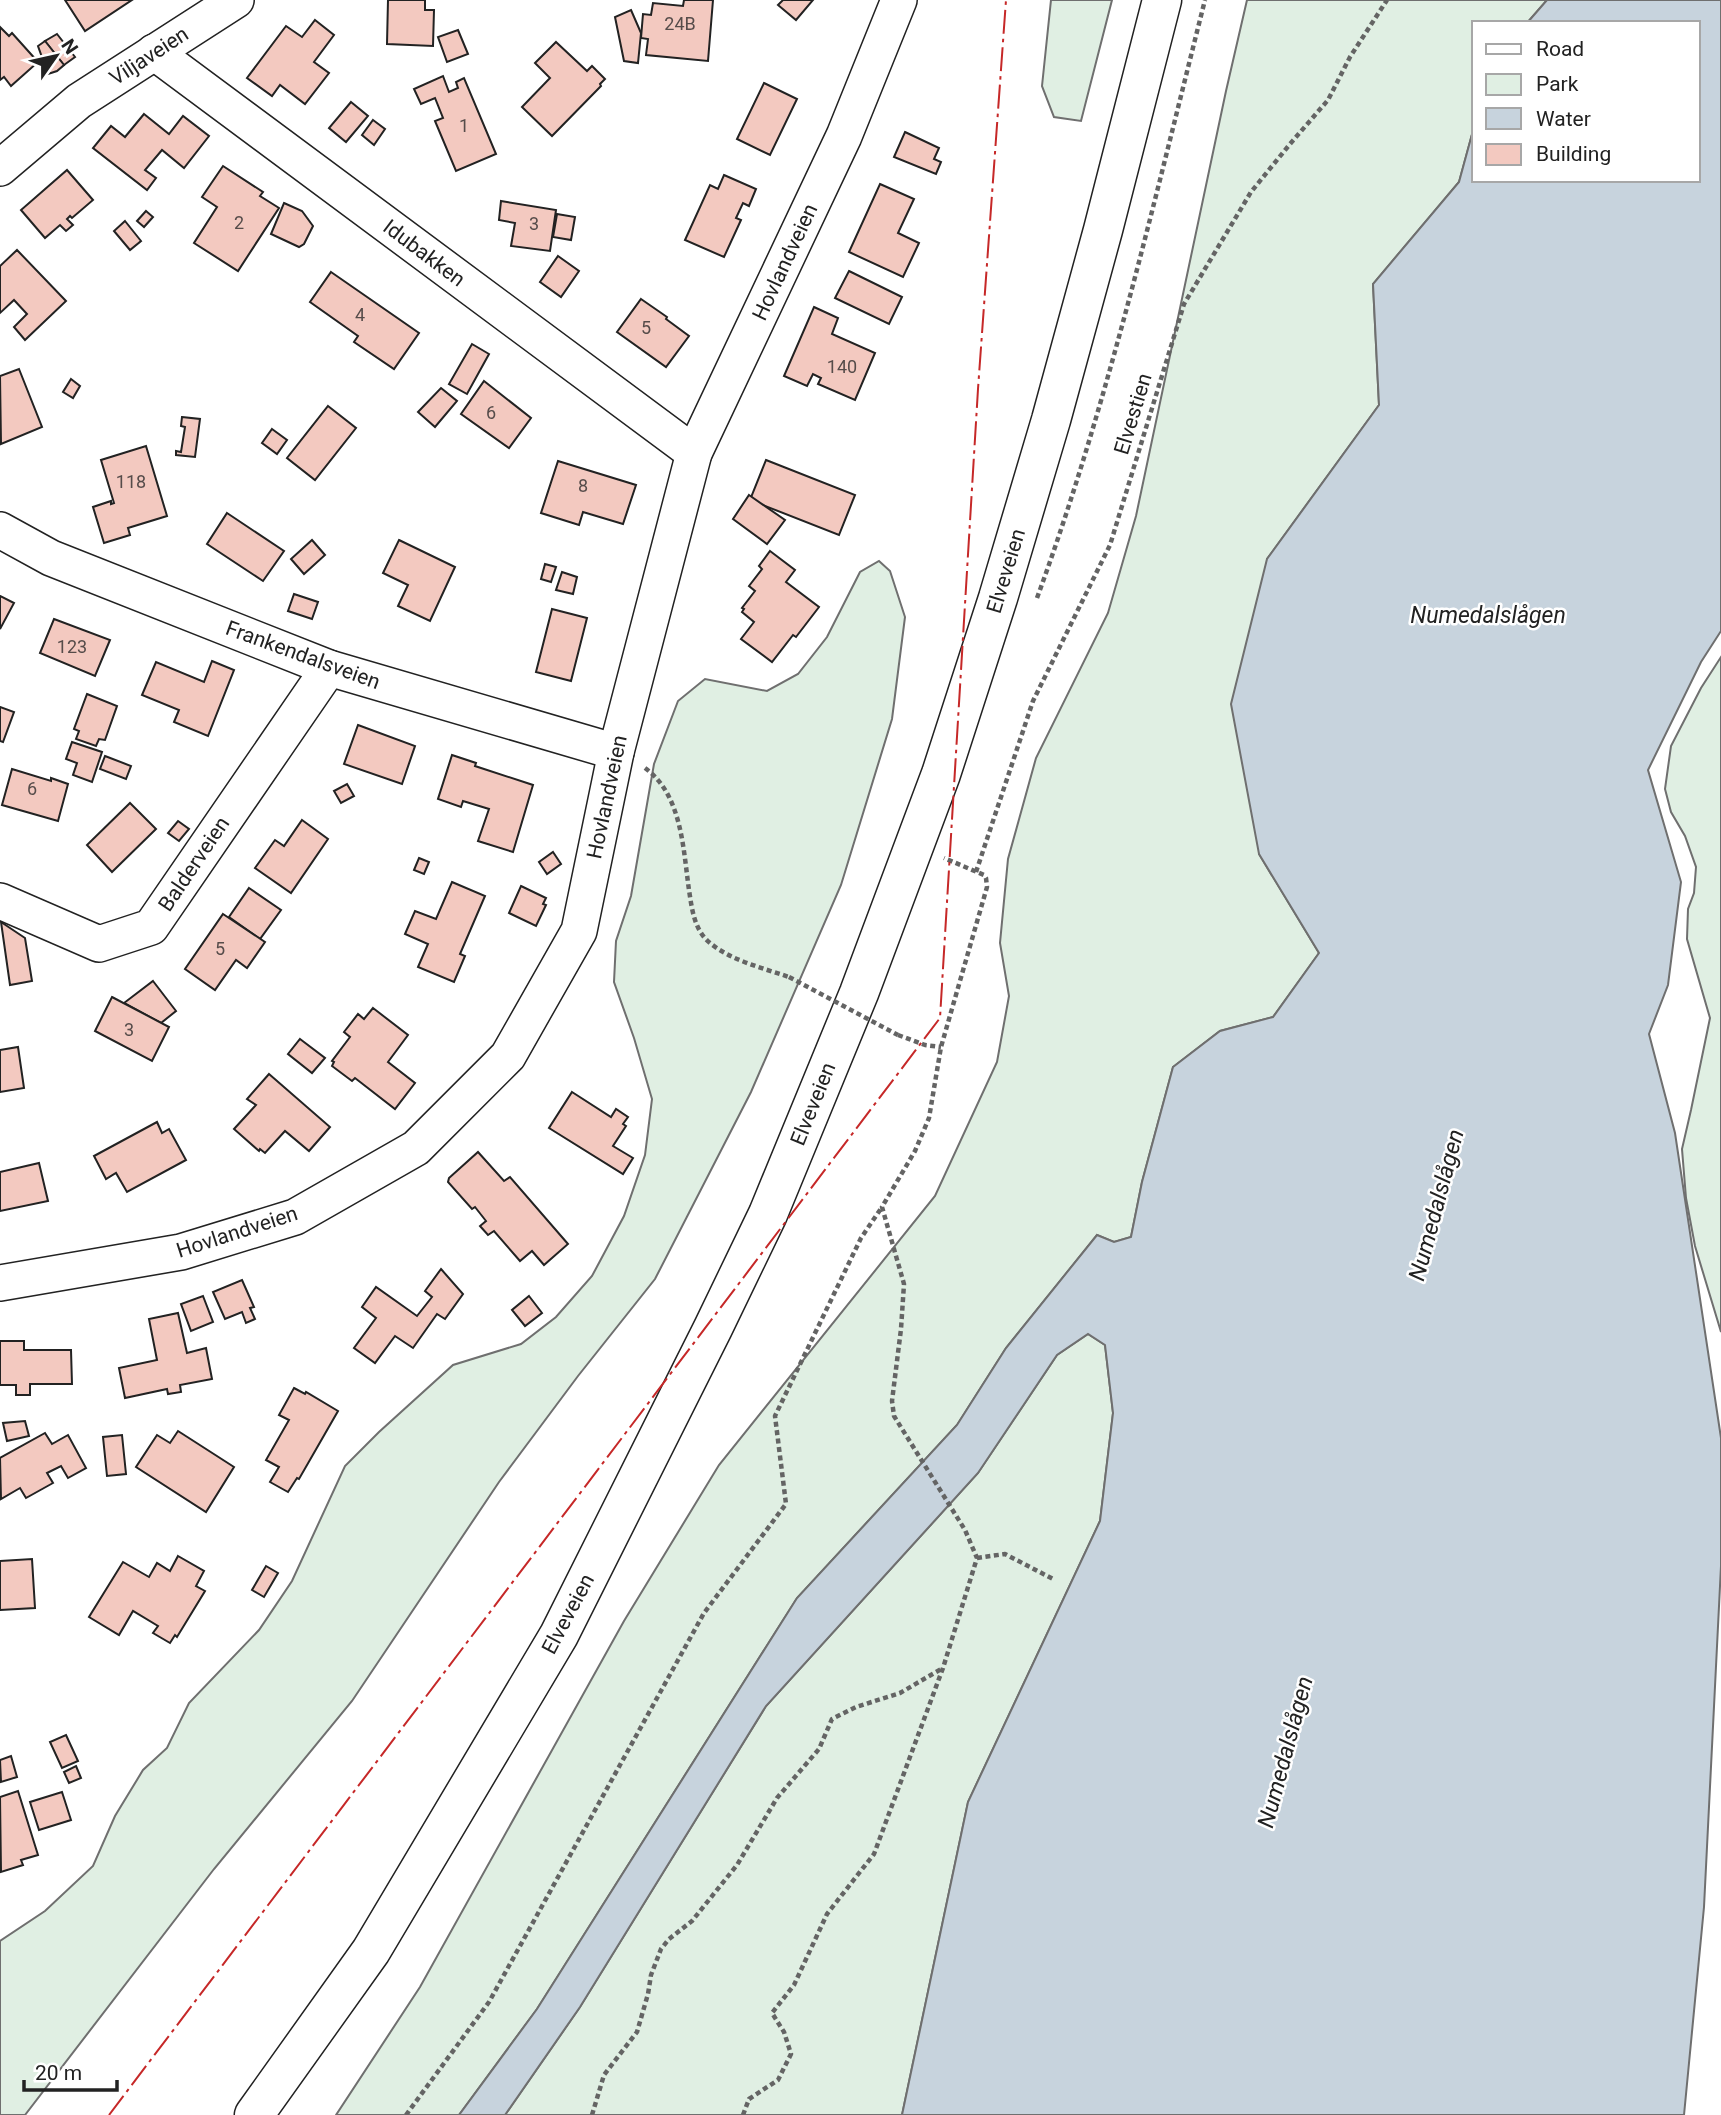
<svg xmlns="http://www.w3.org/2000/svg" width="1721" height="2115" viewBox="0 0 1721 2115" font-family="Roboto,sans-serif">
	<rect width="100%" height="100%" fill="#fff"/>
	<!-- green -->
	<g fill="#e0efe3" stroke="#6f6f6f" stroke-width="2">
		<polygon points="1051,0 1112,0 1081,121 1054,117 1042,86"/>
		<polygon points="1247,0 1547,0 1527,23 1474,23 1474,127 1459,182 1373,284 1379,405 1267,559 1259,854 1319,953 1273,1017 1220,1031 1173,1067 1142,1182 1131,1237 1114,1242 1097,1235 1006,1348 957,1425 797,1598 537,2009 459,2115 336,2115 420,1987 624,1621 719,1465 935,1196 997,1062 1009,996 1000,943 1008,859 1036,758 1108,613 1136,516 1226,91"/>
		<polygon points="879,561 890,571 905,617 892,719 841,885 751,1092 655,1279 578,1376 499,1482 352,1701 214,1869 25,2115 0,2115 0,1941 45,1911 93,1866 115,1816 143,1770 167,1748 189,1703 259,1630 292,1581 345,1466 379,1432 453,1365 521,1344 556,1317 592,1276 624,1216 645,1155 652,1099 634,1038 614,982 616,941 631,896 654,764 678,701 705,679 767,691 798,674 827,637 860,572"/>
		<polygon points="1721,657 1721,1332 1695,1246 1686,1198 1682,1149 1691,1110 1710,1018 1687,939 1688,909 1694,893 1696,867 1685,836 1671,812 1665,789 1671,746 1701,688"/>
		<polygon points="1088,1334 1105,1345 1113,1413 1100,1521 968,1802 902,2115 505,2115 580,2007 766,1706 978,1473 1057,1355"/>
	</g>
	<!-- water -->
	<polygon fill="#c7d3dd" stroke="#6f6f6f" stroke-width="2" points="1547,0 1721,0 1721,631 1701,662 1648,770 1681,882 1668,985 1649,1034 1675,1133 1721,1438 1721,1566 1704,1907 1684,2115 902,2115 968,1802 1100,1521 1113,1413 1105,1345 1088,1334 1057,1355 978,1473 766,1706 580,2007 505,2115 459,2115 537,2009 797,1598 957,1425 1006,1348 1097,1235 1114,1242 1131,1237 1142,1182 1173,1067 1220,1031 1273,1017 1319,953 1259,854 1231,704 1267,559 1379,405 1373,284 1459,182 1474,127 1474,180 1698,180 1698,23 1527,23"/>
	<!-- building -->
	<g fill="#f3c9c0" stroke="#222" stroke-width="2">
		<polygon points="65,0 132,0 85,31"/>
		<polygon points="388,0 425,0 425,10 434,10 433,46 387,44"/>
		<polygon points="684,0 713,0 708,61 646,55 648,39 641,38 643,14 651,15 653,3 683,6"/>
		<polygon points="783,0 813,0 796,20 778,5"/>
		<polygon points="631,10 641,33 638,63 624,61 615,17"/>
		<polygon points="315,20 334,35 314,62 329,73 305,104 280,85 272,96 247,78 286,26 302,37"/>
		<polygon points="0,27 9,36 12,33 38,62 11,86 4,77 0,80"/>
		<polygon points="458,30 468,54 447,62 438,37"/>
		<polygon points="57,34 75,57 64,65 45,41"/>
		<polygon points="45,41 64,65 57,71 48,74 38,46"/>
		<polygon points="556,42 587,71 592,66 605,79 600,84 601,86 552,136 522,107 550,78 535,63"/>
		<polygon points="443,76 449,92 458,88 456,82 464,78 496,154 456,171 435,121 443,118 435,98 421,104 414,89"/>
		<polygon points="764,83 797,99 770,155 737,139"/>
		<polygon points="351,102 368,116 346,142 329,128"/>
		<polygon points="144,114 169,134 183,116 209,136 184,168 162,150 145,170 156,178 147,190 93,148 111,126 125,137"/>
		<polygon points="373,120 385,129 374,145 362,135"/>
		<polygon points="905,132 939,148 934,159 941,162 936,174 894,157"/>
		<polygon points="223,166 263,192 260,196 279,208 238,271 194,243 217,207 202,197"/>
		<polygon points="67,170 93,200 72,218 70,216 67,219 73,225 66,231 60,225 45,238 21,210"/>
		<polygon points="724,175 756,189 749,206 743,203 736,218 741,220 724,257 685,240 710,185 718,189"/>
		<polygon points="880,184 914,199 898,233 919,243 903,277 849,252"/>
		<polygon points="501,201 556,210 550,251 511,246 515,223 499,220"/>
		<polygon points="284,203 302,211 313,226 304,244 299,247 271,234"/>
		<polygon points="146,211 153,217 144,227 137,221"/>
		<polygon points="557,214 575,217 571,240 553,237"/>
		<polygon points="125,221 141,241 130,250 114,231"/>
		<polygon points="17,250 66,301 25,340 14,327 27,314 14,300 0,313 0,266"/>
		<polygon points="558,256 579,271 561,297 540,282"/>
		<polygon points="849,271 902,297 889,324 835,298"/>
		<polygon points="331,272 419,333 394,369 354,342 358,336 310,302"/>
		<polygon points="641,299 667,317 666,319 689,336 666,367 617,332"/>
		<polygon points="814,307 838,318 832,334 875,353 855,400 818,384 821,378 813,374 807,386 784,376"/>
		<polygon points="472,344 489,354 467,394 449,384"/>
		<polygon points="19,369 42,427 1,444 0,376"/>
		<polygon points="71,379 80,386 73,398 63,392"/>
		<polygon points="484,381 531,418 509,448 461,414"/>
		<polygon points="441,388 457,401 435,427 418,412"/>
		<polygon points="328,406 356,428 315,480 287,458"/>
		<polygon points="182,417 200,419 195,457 176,455 176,451 181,452 185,427 181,426"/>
		<polygon points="272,429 287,440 277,454 262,443"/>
		<polygon points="146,446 167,516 128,528 130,535 104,543 93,507 111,501 111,504 114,503 101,460"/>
		<polygon points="766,460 855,495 839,535 750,500"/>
		<polygon points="558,461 636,485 623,524 583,512 579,525 541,513"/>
		<polygon points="749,495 785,520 767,544 733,519"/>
		<polygon points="227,513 284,551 263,581 207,544"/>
		<polygon points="312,540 325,555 304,574 291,559"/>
		<polygon points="399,540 455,567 430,621 398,606 408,585 383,573"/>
		<polygon points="770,551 795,570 786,582 819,607 796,637 793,635 772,662 741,639 754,622 742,612 744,609 742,608 755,591 749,586 762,569 759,566"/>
		<polygon points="545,564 556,567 551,582 541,579"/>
		<polygon points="562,572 577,577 573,594 556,590"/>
		<polygon points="294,594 318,602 312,619 288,611"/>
		<polygon points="0,596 14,603 0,629"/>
		<polygon points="552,609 587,618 571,681 536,672"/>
		<polygon points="54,619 110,640 95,676 40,653"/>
		<polygon points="212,661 234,670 208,736 174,722 179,710 142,695 156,662 204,682"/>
		<polygon points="87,694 117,706 105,740 99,739 96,746 76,739 79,731 74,729"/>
		<polygon points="0,707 14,712 3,742 0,741"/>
		<polygon points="358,725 415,746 402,784 344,764"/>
		<polygon points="72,742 102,752 92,782 73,775 77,763 66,759"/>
		<polygon points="452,755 476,763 475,766 533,785 513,852 478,841 489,809 463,801 461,807 438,799"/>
		<polygon points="105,756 131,766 126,779 100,769"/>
		<polygon points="12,769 51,781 51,778 68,784 58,821 2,805"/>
		<polygon points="347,784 354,796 341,803 334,791"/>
		<polygon points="130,803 156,829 112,872 87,845"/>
		<polygon points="302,820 328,839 291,893 255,868 275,840 284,846"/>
		<polygon points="178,821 189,829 179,841 168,833"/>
		<polygon points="553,852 561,864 547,874 539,862"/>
		<polygon points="419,858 429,862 424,874 414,870"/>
		<polygon points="452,882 485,896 460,954 465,956 454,982 418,967 428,944 405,934 415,911 436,919"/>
		<polygon points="521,886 546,898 543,904 546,905 536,926 509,913"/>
		<polygon points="249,888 281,910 260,939 229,917"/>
		<polygon points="223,914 265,942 247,968 236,960 215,990 185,969"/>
		<polygon points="1,922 25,938 32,981 10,985"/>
		<polygon points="153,981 176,1011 161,1023 124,1003"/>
		<polygon points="112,997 169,1027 152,1061 95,1031"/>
		<polygon points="373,1008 408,1035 388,1062 415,1083 395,1109 355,1078 352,1081 332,1066 334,1062 332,1061 350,1037 344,1032 358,1014 364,1019"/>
		<polygon points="300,1039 325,1058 312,1073 288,1054"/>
		<polygon points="18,1047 24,1088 0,1092 0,1050"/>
		<polygon points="269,1074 330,1127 309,1151 285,1131 265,1153 260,1149 259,1151 234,1129 256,1105 247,1099"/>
		<polygon points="572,1092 611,1117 616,1109 628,1117 623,1124 626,1126 613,1146 633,1158 623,1174 549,1128"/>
		<polygon points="157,1122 162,1133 169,1129 186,1160 127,1192 116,1173 106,1179 94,1156"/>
		<polygon points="478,1152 504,1181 510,1177 568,1244 544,1265 532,1251 520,1261 494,1231 488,1235 480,1226 486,1221 475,1207 472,1209 448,1182 449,1178"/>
		<polygon points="39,1163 48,1201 0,1211 0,1172"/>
		<polygon points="441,1269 463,1294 445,1319 437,1314 413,1348 395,1336 375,1363 354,1348 376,1318 362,1307 376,1287 417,1316 432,1297 425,1291"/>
		<polygon points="242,1280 254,1307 250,1308 255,1319 246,1323 242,1312 225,1319 213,1292"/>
		<polygon points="203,1296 213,1322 191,1331 181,1304"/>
		<polygon points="529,1296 542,1313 525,1326 512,1310"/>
		<polygon points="178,1313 187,1353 206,1348 212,1379 180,1385 181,1392 168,1394 167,1389 125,1398 119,1368 157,1360 149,1319"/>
		<polygon points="0,1341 24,1341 24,1350 71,1350 72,1384 30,1384 30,1395 16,1395 16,1385 0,1385"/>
		<polygon points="294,1388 305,1394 306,1392 338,1411 299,1479 297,1478 288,1492 270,1482 279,1467 266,1460 289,1420 279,1415"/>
		<polygon points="25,1421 29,1436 7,1441 3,1423"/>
		<polygon points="178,1431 234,1467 206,1512 136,1467 157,1435 170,1443"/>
		<polygon points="45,1433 52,1444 68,1435 86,1468 68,1478 61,1466 47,1473 53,1483 26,1498 20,1488 1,1499 0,1458"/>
		<polygon points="122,1435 126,1474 107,1476 103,1437"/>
		<polygon points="178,1556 204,1571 196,1586 205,1591 177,1637 175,1635 170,1643 153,1633 158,1626 133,1611 119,1635 89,1617 123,1562 149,1577 157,1563 170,1571"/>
		<polygon points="32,1559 35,1608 0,1610 0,1561"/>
		<polygon points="266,1566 278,1573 264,1597 252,1590"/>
		<polygon points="66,1735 78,1761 62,1768 50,1742"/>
		<polygon points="11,1756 17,1777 1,1782 0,1760"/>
		<polygon points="76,1766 81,1778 69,1783 64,1772"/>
		<polygon points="18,1791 38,1855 21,1860 23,1865 1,1872 0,1797"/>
		<polygon points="62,1792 71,1820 39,1830 30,1802"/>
	</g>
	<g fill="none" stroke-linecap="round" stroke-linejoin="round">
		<defs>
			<g id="minor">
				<polyline points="154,52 694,453"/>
				<polyline points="0,168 79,101 236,0"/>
				<polyline points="0,530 51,558 329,668 616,752"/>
				<polyline points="0,901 99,944 151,927 329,668"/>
				<polyline points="0,1283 181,1252 295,1217 416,1148 508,1056 579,931 616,752 694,453 844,136 899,0"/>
			</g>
			<polyline id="highway" points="254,2115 371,1951 559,1635 713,1328 768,1214 859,993 941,774 998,598 1051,420 1103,230 1162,0"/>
		</defs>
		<!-- minor casing -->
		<use href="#minor" stroke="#222" stroke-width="38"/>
		<!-- highway casing -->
		<use href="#highway" stroke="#222" stroke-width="41"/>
		<!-- path -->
		<g stroke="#646464" stroke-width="4.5" stroke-dasharray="5 3.5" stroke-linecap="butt">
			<path d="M1037,598C1108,404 1154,201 1205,0"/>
			<path d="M645,768C682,795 683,848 689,890C692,909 694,930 710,943C732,961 763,968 789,977"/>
			<polyline points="976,872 1033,701 1110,545 1184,304 1251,192 1290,144 1328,100 1350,57 1387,0"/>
			<polyline points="898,1035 925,1045 941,1047"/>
			<polyline points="977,1558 1005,1554 1053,1579"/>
			<polyline points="406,2115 489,2002 704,1613 786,1504 775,1416 861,1238 882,1207"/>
			<polyline points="592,2115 604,2075 637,2032 648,1994 651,1975 661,1949 669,1939 692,1921 737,1865 777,1798 819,1749 832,1719 856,1707 900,1693 943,1668"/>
			<polyline points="743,2115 749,2099 778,2080 791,2054 784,2032 772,2013 794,1985 827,1914 874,1854 943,1668 977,1558 965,1530 894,1416 892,1401 901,1329 904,1284 882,1207 915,1151 929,1118 941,1047 987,887 986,878 984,875 944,858"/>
		</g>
		<!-- minor -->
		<use href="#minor" stroke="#fff" stroke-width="35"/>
		<!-- highway -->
		<use href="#highway" stroke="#fff" stroke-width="38"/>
		<!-- path-bridge -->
		<polyline stroke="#646464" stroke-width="4.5" stroke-dasharray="5 3.5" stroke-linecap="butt" points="789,977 898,1035"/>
		<!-- power -->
		<polyline stroke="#c62828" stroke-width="2" stroke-dasharray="24 5 3.5 5" stroke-linecap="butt" points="109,2115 940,1018 978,389 1006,0"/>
	</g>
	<g text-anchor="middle" stroke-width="5" stroke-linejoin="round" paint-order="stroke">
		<!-- number labels -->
		<g font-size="18" fill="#564c4a">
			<text x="680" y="30">24B</text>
			<text x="464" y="132">1</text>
			<text x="239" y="229">2</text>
			<text x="534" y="230">3</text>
			<text x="360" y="321">4</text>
			<text x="646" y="334">5</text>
			<text x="842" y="373">140</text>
			<text x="491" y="419">6</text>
			<text x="131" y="488">118</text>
			<text x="583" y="492">8</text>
			<text x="72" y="653">123</text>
			<text x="32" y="795">6</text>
			<text x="220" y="955">5</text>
			<text x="129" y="1036">3</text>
		</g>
		<!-- street labels -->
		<g font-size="21" fill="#222" stroke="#fff">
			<text transform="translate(149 56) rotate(-33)" y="7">Viljaveien</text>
			<text transform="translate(424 253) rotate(37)" y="7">Idubakken</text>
			<text transform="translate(785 262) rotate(-65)" y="7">Hovlandveien</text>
			<text transform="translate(1133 414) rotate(-73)" y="7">Elvestien</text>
			<text transform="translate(1006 571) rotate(-73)" y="7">Elveveien</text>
			<text transform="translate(303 655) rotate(20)" y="7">Frankendalsveien</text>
			<text transform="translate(607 797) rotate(-78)" y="7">Hovlandveien</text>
			<text transform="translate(194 864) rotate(-56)" y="7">Balderveien</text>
			<text transform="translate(813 1104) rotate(-68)" y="7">Elveveien</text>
			<text transform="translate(237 1232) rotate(-18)" y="7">Hovlandveien</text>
			<text transform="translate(568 1614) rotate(-62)" y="7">Elveveien</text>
		</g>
		<!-- water labels -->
		<g font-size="23" font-style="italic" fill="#222" stroke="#fff">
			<text x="1488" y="623">Numedalslågen</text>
			<text transform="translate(1436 1205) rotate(-75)" y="8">Numedalslågen</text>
			<text transform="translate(1285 1752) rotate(-75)" y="8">Numedalslågen</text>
		</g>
	</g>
	<!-- legend -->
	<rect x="1472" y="21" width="228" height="161" fill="#ffffff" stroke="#a7a7a7" stroke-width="2"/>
	<rect x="1486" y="44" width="35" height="10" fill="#ffffff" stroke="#a7a7a7" stroke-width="2"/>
	<text x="1536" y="56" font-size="21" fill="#222222">Road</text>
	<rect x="1486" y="74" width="35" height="21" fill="#e0efe3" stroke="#a7a7a7" stroke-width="2"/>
	<text x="1536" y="91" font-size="21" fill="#222222">Park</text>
	<rect x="1486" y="108" width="35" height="21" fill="#c7d3dd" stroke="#a7a7a7" stroke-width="2"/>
	<text x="1536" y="126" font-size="21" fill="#222222">Water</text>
	<rect x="1486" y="144" width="35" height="21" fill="#f3c9c0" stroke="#a7a7a7" stroke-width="2"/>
	<text x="1536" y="161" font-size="21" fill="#222222">Building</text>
	<!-- north arrow -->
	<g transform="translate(56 56) rotate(56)" stroke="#ffffff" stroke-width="5" paint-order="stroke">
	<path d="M0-5L12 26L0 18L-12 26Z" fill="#222222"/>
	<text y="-10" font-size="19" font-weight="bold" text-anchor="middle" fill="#222222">N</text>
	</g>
	<!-- scale -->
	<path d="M24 2080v10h93v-10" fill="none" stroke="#222222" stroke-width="3.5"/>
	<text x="35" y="2080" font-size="21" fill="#222222" stroke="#ffffff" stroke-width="5" paint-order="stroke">20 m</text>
</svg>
